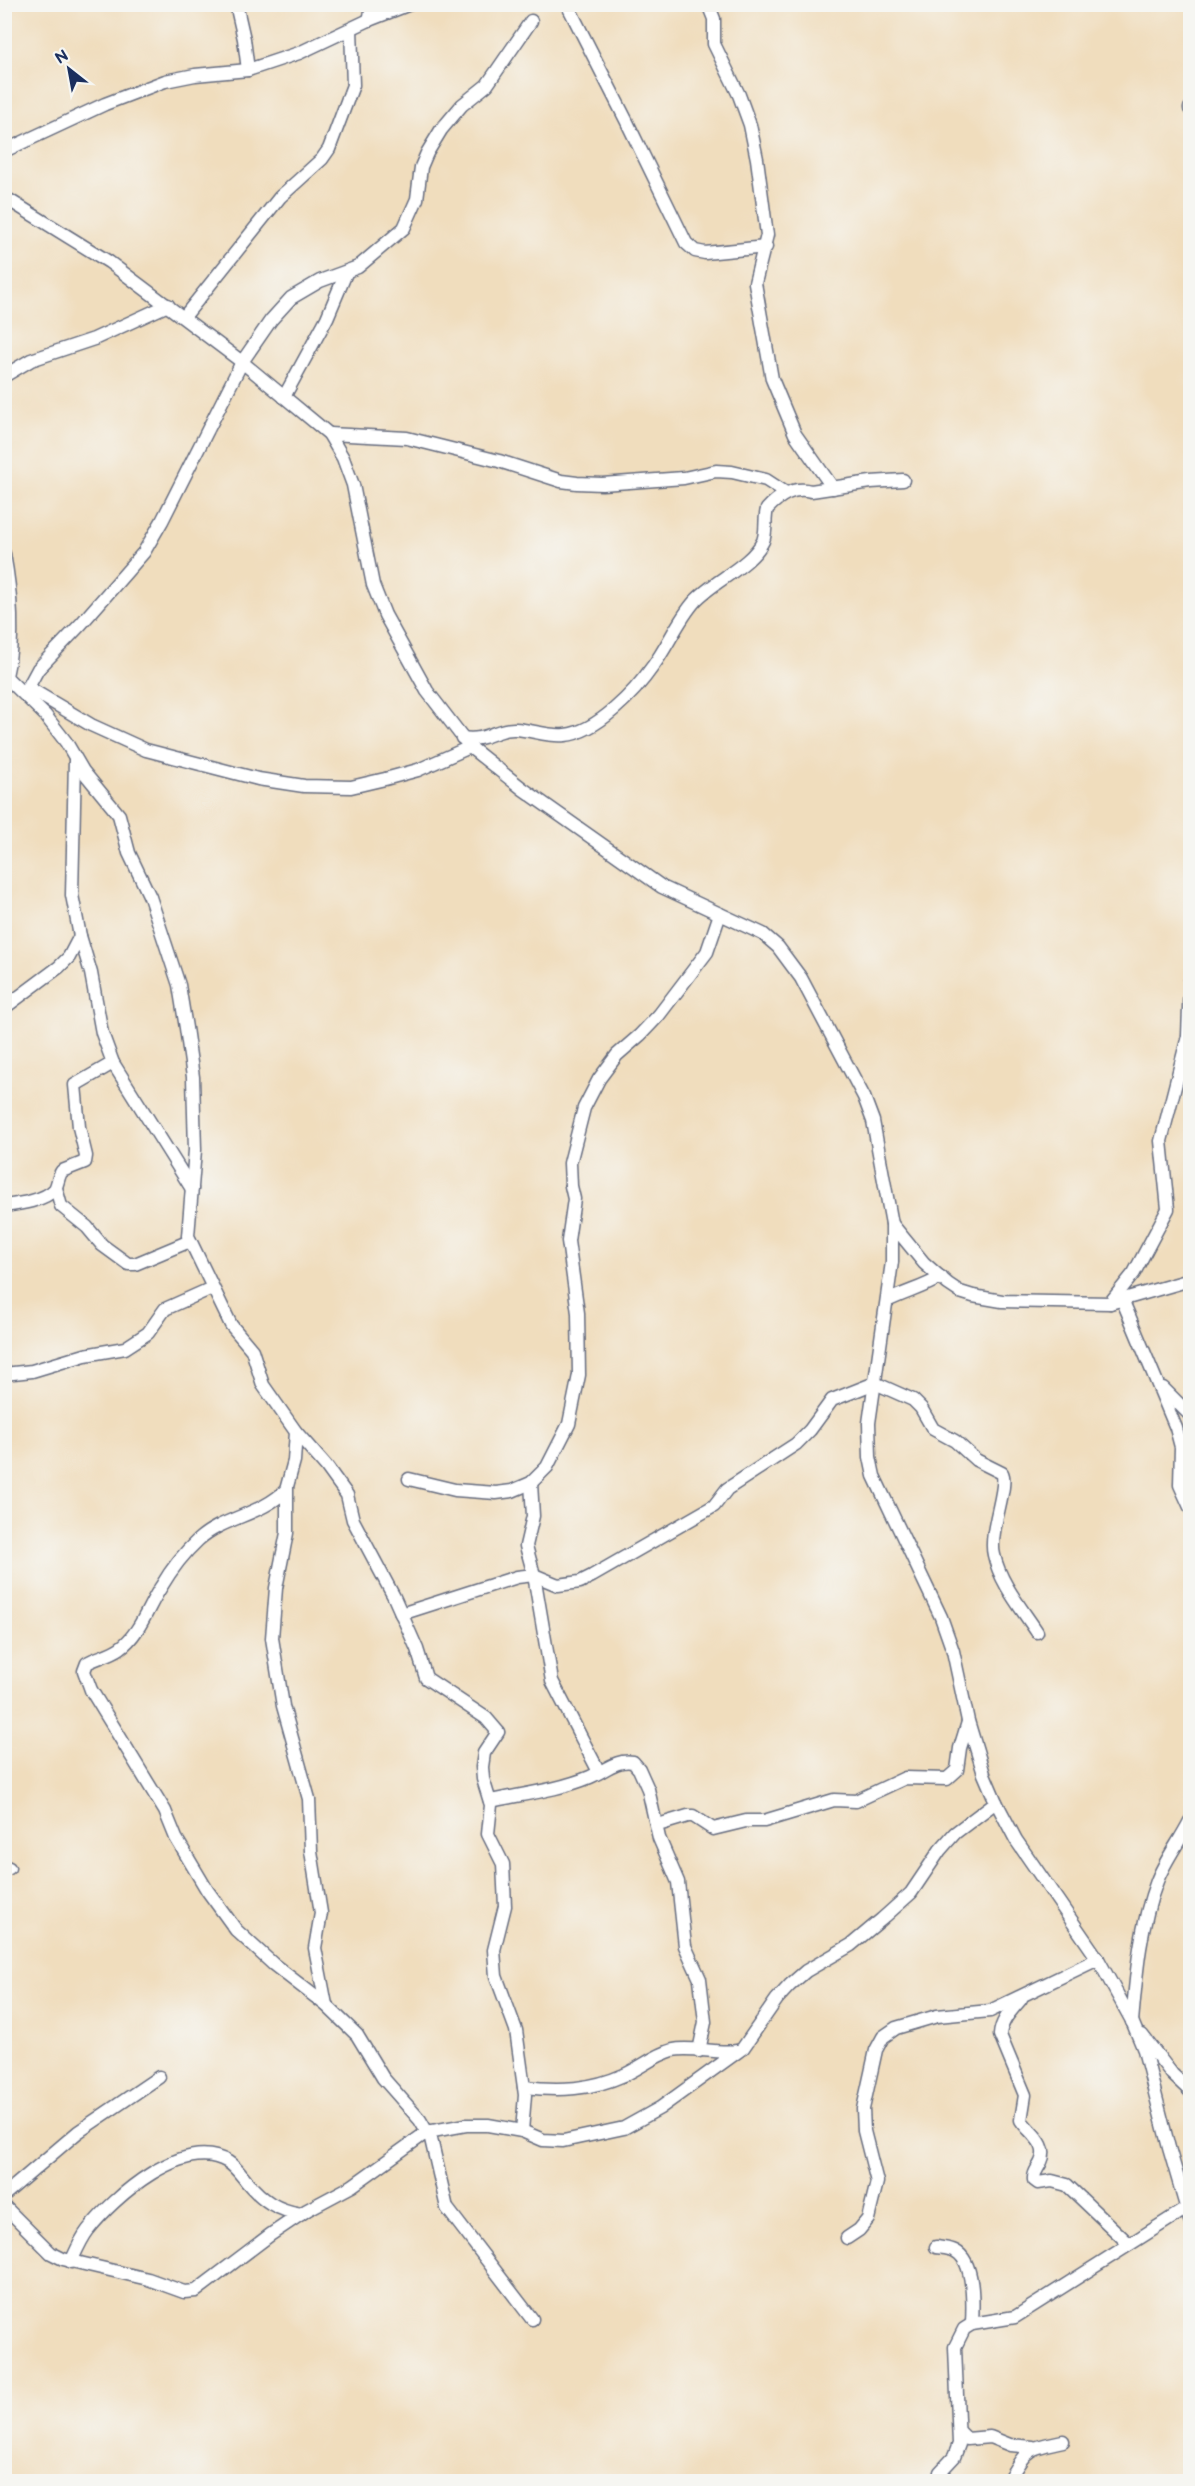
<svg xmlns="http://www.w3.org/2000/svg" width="1195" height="2486" viewBox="0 0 1195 2486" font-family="'Balsamiq Sans',sans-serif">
	<rect width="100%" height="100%" fill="#f6f6f2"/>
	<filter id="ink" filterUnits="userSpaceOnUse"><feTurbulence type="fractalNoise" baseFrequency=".0167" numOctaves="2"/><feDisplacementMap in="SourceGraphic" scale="12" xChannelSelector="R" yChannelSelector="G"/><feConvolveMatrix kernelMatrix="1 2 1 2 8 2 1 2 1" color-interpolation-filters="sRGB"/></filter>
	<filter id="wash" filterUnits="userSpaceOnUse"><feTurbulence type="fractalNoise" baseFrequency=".008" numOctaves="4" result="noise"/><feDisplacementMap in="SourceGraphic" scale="24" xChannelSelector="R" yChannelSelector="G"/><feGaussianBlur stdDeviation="1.35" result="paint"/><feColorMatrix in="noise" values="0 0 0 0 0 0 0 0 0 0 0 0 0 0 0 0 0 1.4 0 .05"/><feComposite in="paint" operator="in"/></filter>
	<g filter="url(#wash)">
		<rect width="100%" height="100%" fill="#f0ddbd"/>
	</g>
	<g filter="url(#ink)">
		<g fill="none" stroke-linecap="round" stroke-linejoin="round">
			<defs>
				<g id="street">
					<polyline points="236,4 244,39 248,70"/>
					<polyline points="567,4 626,120 686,243 695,251 705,253 766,247"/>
					<polyline points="708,4 714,19 714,44 739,95 750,125 757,159 767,235 755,283 772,379 795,434 833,488"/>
					<polyline points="369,20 373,4"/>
					<polyline points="1190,109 1190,108"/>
					<polyline points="4,151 105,104 165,81 195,75 248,70 299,53 369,20 410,4"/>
					<polyline points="4,197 109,262 242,362 329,434 343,458 353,485 373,585 385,615 427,691 470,747 523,789 662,887 763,934 778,947 801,978 864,1097 873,1121 892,1224 892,1262 869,1423 870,1457 874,1476 941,1617 953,1651 968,1721 984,1774 996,1802 1016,1840 1098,1959 1132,2021 1144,2050 1169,2148 1190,2220"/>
					<polyline points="184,317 280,197 322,159 329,149 353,85 351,29"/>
					<polyline points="4,376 31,360 94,339 168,305"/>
					<polyline points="284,397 327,318 346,273"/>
					<polyline points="329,434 407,438 499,461 561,481 577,483 602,484 684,478 716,471 732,472 766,480 786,493"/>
					<path d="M4,554C11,591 15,640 6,676"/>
					<path d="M4,675L45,715L66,742L83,771L119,815L129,853L150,897L179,985L186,1028L193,1077L195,1150L188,1236L231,1325L252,1350L263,1385L296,1432L294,1461L286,1490C262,1515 223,1517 198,1540C184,1553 171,1570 161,1587C148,1606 140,1634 120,1648C110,1655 98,1657 87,1663L84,1671L91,1690L165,1811L176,1838L207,1890L236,1930L273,1964L326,2005L357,2035L383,2078L420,2120L431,2139L447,2208L532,2319"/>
					<polyline points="27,687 91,725 146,750 258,779 304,786 351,787 385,779 418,770 470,747"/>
					<polyline points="25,693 38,669 81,624 144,552 162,521 242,362 271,320 291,298 320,281 358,267 404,228 417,199 421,167 427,153 441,130 462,105 487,85 531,21"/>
					<path d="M462,738C488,742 495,728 515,729C532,730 549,737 565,735C597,732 635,692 653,666C668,646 678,620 695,601C713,581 751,566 763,541C767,531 764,520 767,509C779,496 793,486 811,491L871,482L903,480"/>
					<polyline points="80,936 91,973 102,1033 113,1063 192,1189"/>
					<polyline points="4,1008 59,967 69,957 80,936 72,895 75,760"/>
					<polyline points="56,1188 61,1206 87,1227 102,1245 128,1264 135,1264 190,1241"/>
					<path d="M4,1206C19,1204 44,1201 55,1189C58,1184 58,1176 62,1171L85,1162L86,1156L79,1127L75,1085L113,1063"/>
					<polyline points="892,1224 924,1263 948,1284 960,1292 973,1296 1002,1301 1110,1303 1190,1280"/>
					<polyline points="1122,1299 1176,1428 1181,1447 1180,1485 1190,1507"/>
					<path d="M887,1301C905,1292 925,1287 941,1277"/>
					<polyline points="1110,1303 1134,1273 1168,1209 1161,1141 1188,1036 1190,981"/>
					<polyline points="4,1374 32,1371 85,1355 125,1348 148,1333 165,1309 212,1288"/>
					<polyline points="1163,1388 1190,1415"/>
					<polyline points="296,1432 326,1466 347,1495 353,1520 394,1597 417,1649 426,1678 486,1718 498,1732 484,1753 482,1767 483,1779 491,1805 488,1834 503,1864 505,1906 494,1950 496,1976 516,2030 525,2095 522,2131"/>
					<polyline points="409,1479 455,1490 496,1493 512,1491 531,1483 547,1467 569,1424 579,1375 578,1313 568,1241 574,1199 571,1186 570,1163 584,1108 599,1079 617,1055 640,1035 659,1015 707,952 720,914"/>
					<polyline points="531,1483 533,1516 526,1546 534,1575 552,1681 599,1772"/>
					<polyline points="287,1488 287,1533 276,1588 272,1638 283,1706 309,1799 311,1851 321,1913 315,1948 326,2005"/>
					<path d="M401,1614L517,1577L534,1575L558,1585L580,1582L592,1576L714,1506L727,1489L796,1444L810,1430L832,1400L875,1383L913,1400L921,1408L933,1429L955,1441L976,1460L1002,1473C1009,1486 988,1532 994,1555C1000,1583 1022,1609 1037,1632"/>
					<path d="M490,1801C523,1794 559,1790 590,1777C605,1771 616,1759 633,1762L639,1769L648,1789L659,1838L678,1882L685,1946L700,1979L705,2022L699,2051"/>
					<polyline points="658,1825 688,1816 693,1816 713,1829 746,1821 764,1821 834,1800 856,1801 905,1778 947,1779 957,1770 960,1748 968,1722"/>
					<polyline points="4,1866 9,1868"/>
					<path d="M1021,1999C1012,2010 1001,2020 1000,2035L1025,2095L1021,2120C1029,2133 1050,2144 1041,2162C1038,2169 1033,2172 1034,2180L1038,2183L1052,2181L1067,2185L1128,2243"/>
					<path d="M1132,2022C1136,1976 1140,1925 1157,1881C1165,1860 1180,1841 1190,1821"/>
					<polyline points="1142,2035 1172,2074 1190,2091"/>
					<path d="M524,2087C559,2091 591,2090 624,2075C640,2068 655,2055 673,2050C691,2046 716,2054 737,2051"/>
					<polyline points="4,2195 78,2132 159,2077"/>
					<polyline points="4,2206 51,2253 63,2259 148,2279 184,2292 196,2291 270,2235 307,2210 352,2186 427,2132 466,2125 488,2125 522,2131 543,2140 563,2141 624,2128 660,2108 743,2048 777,1999 790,1985 806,1971 851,1945 882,1919 911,1893 940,1850 955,1833 996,1802"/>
					<polyline points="847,2238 859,2230 868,2219 877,2182 864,2131 863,2109 876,2050 883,2037 896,2028 937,2016 990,2011 1098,1959"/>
					<path d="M936,2247C942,2248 949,2248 955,2251C975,2261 973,2304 972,2324"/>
					<path d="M71,2262C76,2251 81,2239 88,2230C114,2197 184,2135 228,2162C236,2167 241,2175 247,2182C263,2201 277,2210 301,2214"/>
					<polyline points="960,2432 967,2439 990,2437 1010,2445 1033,2447"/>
					<polyline points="944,2482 940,2472 954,2457 959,2444 955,2347 964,2329 972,2324 1015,2317 1187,2208"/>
					<path d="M1007,2482C1028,2449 1024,2449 1063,2441"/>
				</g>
			</defs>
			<!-- street casing -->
			<use href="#street" stroke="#666c7f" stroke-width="15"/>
			<!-- street -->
			<use href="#street" stroke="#fff" stroke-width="12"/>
		</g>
	</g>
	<!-- margin -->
	<rect width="1195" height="2486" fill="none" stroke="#f6f6f2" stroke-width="24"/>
	<!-- north arrow -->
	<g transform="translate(69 69) rotate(329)" stroke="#f6f6f2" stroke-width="4.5" paint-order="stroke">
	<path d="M0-4.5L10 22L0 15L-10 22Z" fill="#1b2f5e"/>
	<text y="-9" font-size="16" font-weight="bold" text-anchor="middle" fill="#1b2f5e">N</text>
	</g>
</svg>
